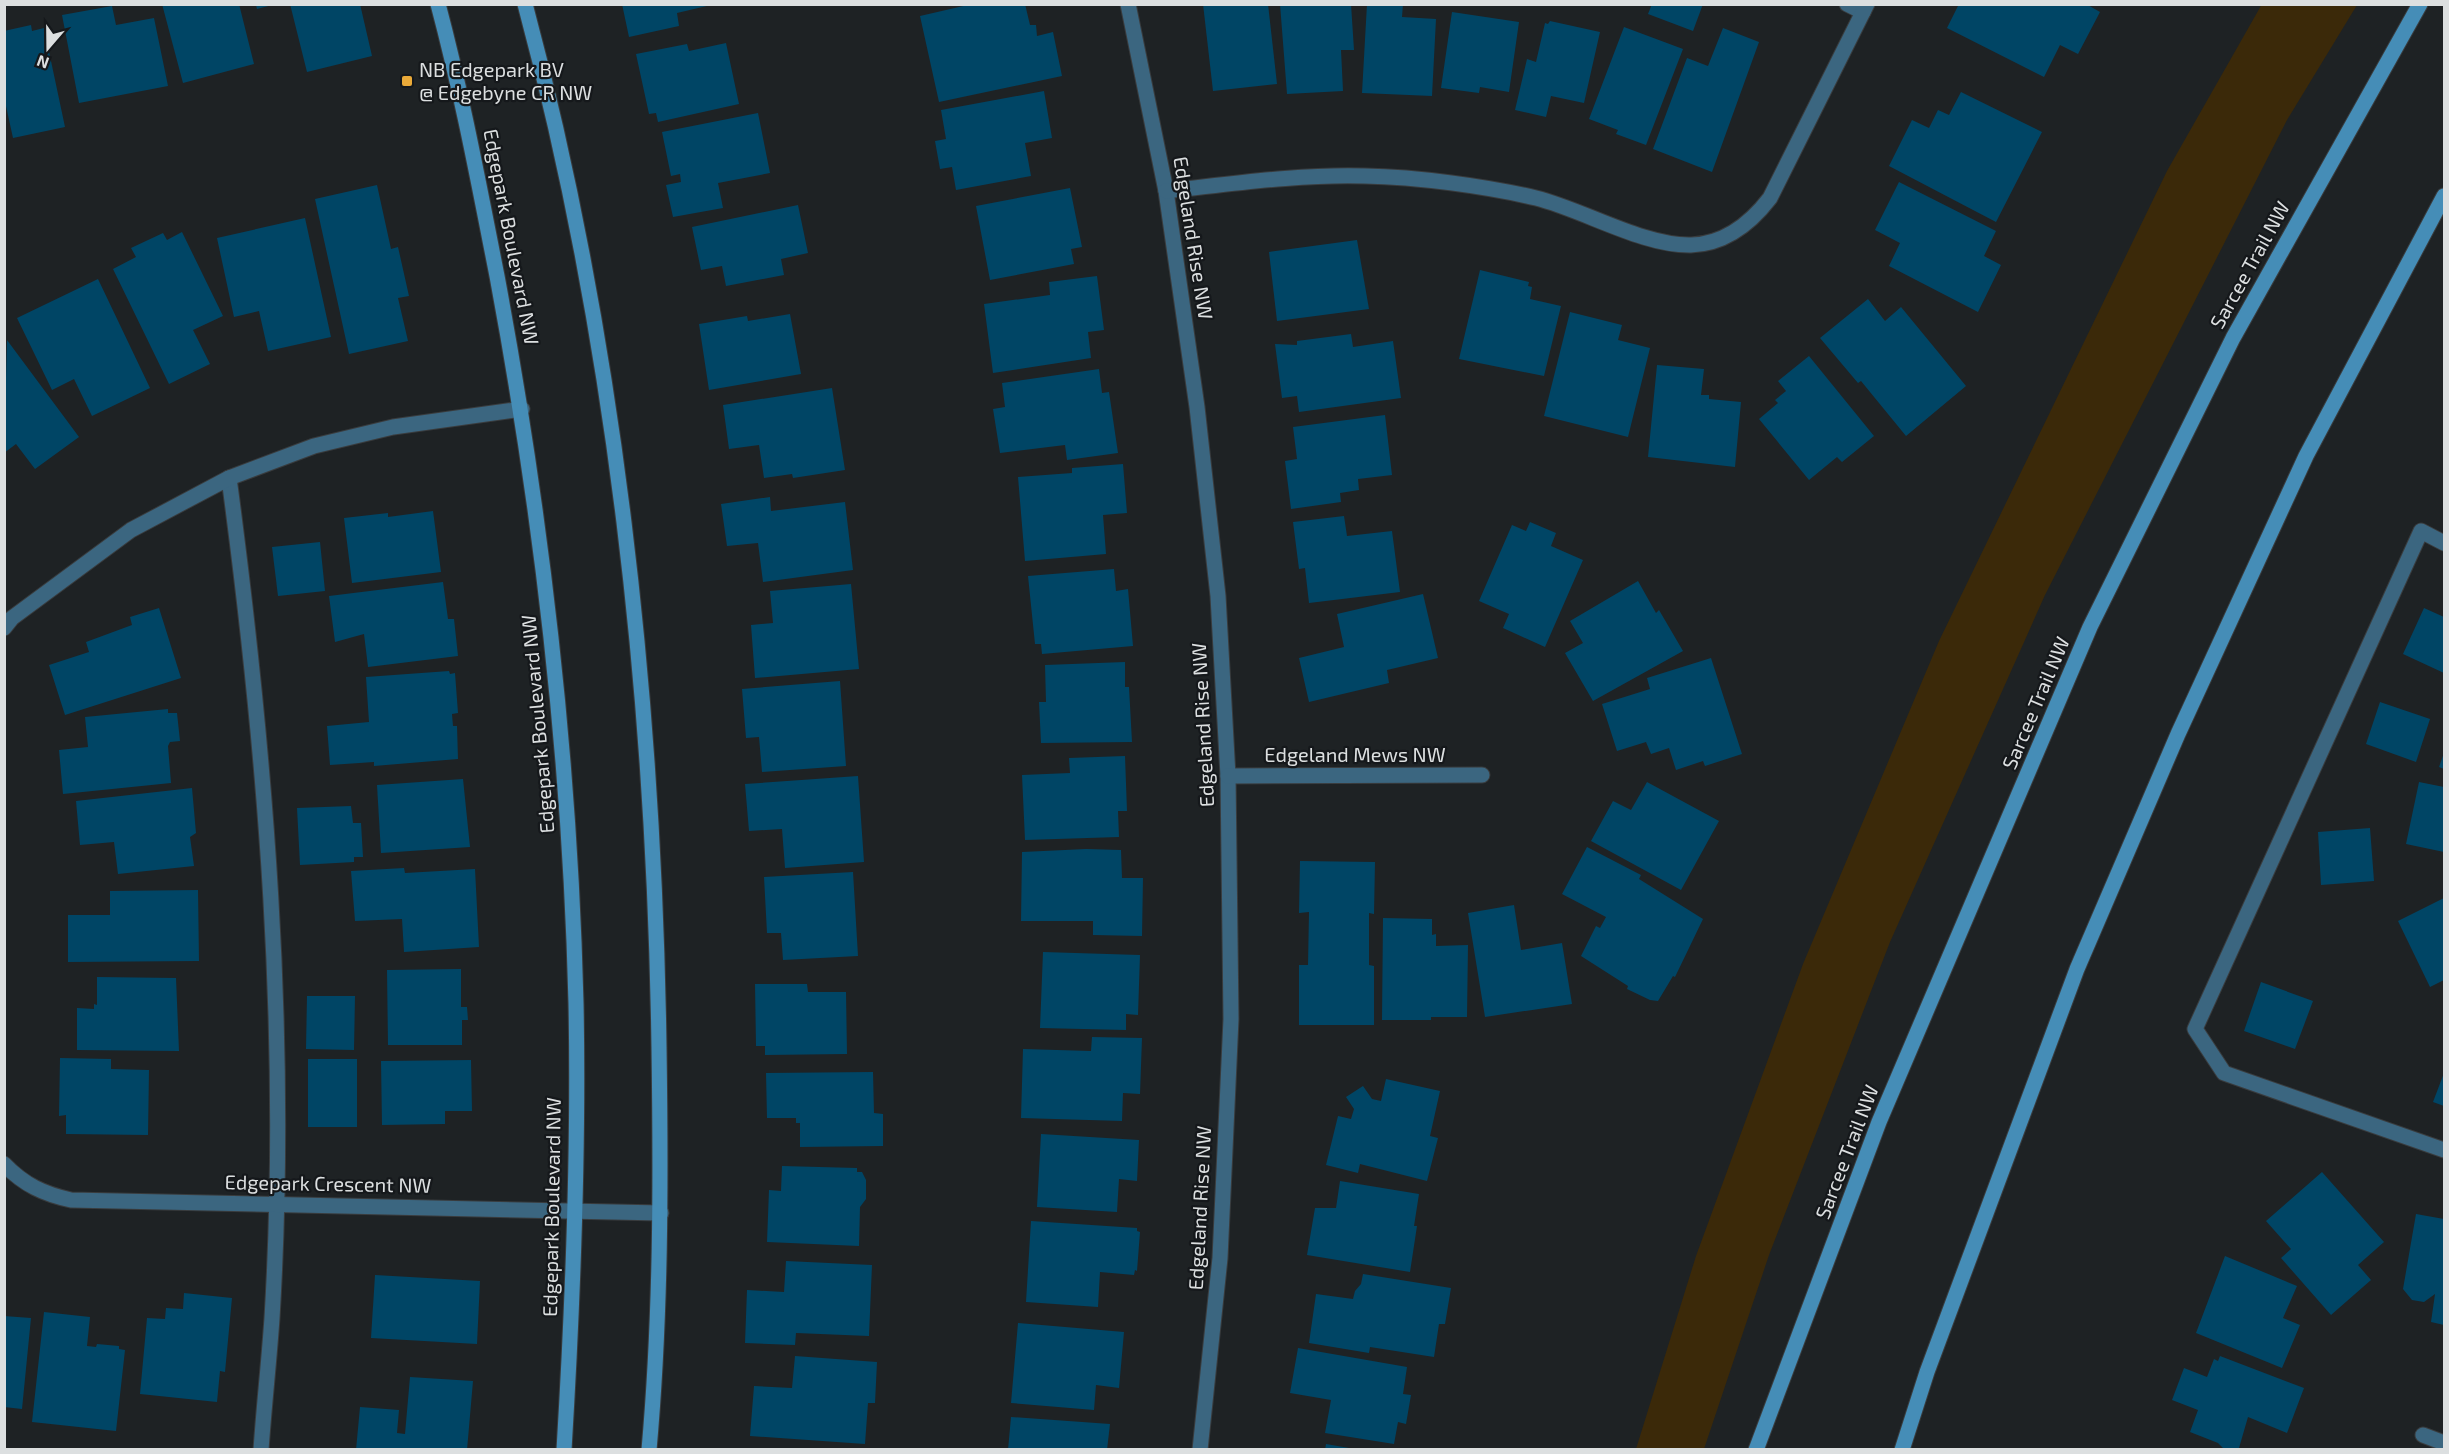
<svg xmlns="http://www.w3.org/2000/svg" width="2449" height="1454" viewBox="0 0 2449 1454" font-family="'Exo 2',sans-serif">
	<rect width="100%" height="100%" fill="#1e2224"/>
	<!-- green -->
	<polygon fill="#3b2909" points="2262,4 2357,5 2287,120 2045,595 1890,942 1769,1255 1704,1449 1636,1449 1696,1256 1803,964 1939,641 2167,171"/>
	<!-- building -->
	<g fill="#004565">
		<polygon points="162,4 239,4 254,64 183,83"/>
		<polygon points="290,4 360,4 372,56 307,72"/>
		<polygon points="622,4 710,4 711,5 677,13 679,26 629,37"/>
		<polygon points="972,4 1025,4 1030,25 1036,25 1037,36 1053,32 1062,76 939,102 920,16"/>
		<polygon points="1203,4 1268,4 1277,84 1213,91"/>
		<polygon points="1280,4 1351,4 1354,50 1341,50 1343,91 1287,94"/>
		<polygon points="1367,4 1403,4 1402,17 1436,19 1432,96 1362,93"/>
		<polygon points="1652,4 1703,4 1693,31 1648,14"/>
		<polygon points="1959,4 2086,4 2100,12 2078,54 2060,45 2044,77 1947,28"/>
		<polygon points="256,5 272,5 257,9"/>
		<polygon points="112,6 116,25 154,18 168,86 79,103 62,15"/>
		<polygon points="1452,12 1519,22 1509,92 1480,87 1479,93 1441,88"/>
		<polygon points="1550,21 1600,32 1584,103 1551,96 1546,117 1515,110 1527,59 1536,62 1545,23 1548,24"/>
		<polygon points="31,25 32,31 44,28 65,127 13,138 4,97 4,31"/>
		<polygon points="1624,27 1683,49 1646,145 1616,134 1618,130 1589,119"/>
		<polygon points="1723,28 1759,42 1712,172 1653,149 1687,58 1708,66"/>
		<polygon points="726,43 739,104 658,122 656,113 649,114 636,54 687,44 689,51"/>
		<polygon points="1044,91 1052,138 1025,143 1031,176 956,190 952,167 940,169 935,141 946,139 941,110"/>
		<polygon points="1961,92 2042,132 1996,222 1889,166 1912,120 1929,128 1938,110 1949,115"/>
		<polygon points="758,113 770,173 718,183 723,208 673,217 666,185 681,182 680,174 671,176 662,132"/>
		<polygon points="1899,182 1996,231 1984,256 2001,265 1978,312 1889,266 1900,243 1875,230"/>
		<polygon points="377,185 391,249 398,247 409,296 398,298 408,341 349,354 315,199"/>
		<polygon points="1070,188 1082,247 1071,249 1074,264 990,280 976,206"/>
		<polygon points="798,205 808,253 781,259 784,275 726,286 722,266 701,270 692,227"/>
		<polygon points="305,218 331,337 268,351 259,311 234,317 217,238"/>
		<polygon points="182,232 223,316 193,330 210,364 169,384 113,269 136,257 131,248 163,233 167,240"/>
		<polygon points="1357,240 1369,309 1277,321 1269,252"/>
		<polygon points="1480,270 1529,282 1528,286 1532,287 1530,299 1561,306 1544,376 1459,359"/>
		<polygon points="1097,276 1104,330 1088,332 1091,358 993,373 984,304 1050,295 1049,282"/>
		<polygon points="98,279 150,388 92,416 74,379 52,390 17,318"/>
		<polygon points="1868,299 1885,321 1901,307 1966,386 1906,436 1861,381 1858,383 1820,338"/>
		<polygon points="1570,312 1622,325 1618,340 1650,348 1628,437 1544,416"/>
		<polygon points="790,314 801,374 709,390 699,324 747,316 748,321"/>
		<polygon points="1351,334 1353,347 1393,341 1401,398 1299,412 1297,396 1282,398 1275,344 1297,345 1297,341"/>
		<polygon points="7,340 79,437 35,469 16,444 4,453"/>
		<polygon points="1809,356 1874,436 1842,462 1837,457 1809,480 1759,419 1778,403 1775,400 1786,391 1778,381"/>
		<polygon points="1657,365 1704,369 1701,395 1709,395 1709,399 1741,402 1735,467 1648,457"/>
		<polygon points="1099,369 1102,393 1109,392 1118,453 1067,460 1065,445 1000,453 993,409 1005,407 1002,383"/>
		<polygon points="832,388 845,470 793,478 792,474 764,478 759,445 729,449 723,405"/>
		<polygon points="1385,415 1392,475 1358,479 1359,490 1340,493 1341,502 1291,509 1285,461 1297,459 1293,427"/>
		<polygon points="1123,464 1127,513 1103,515 1106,554 1025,561 1018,477 1072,473 1072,468"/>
		<polygon points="770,497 771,511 845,502 853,570 763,582 758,543 727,546 721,504"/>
		<polygon points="433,511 441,572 352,583 344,518 388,513 388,517"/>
		<polygon points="1344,516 1347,536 1392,531 1400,592 1309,603 1305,568 1299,569 1293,522"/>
		<polygon points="1530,522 1556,533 1551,546 1583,560 1545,647 1503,628 1509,614 1479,601 1512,525 1526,531"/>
		<polygon points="320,542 325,591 278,596 272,547"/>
		<polygon points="1114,569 1116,591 1128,589 1133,646 1042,654 1041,644 1035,644 1028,576"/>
		<polygon points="1638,581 1656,613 1659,610 1683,651 1593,701 1565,653 1583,643 1570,621"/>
		<polygon points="443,582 448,619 454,619 458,656 368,667 364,634 335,642 329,596"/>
		<polygon points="851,584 859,669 755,678 751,625 773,623 770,591"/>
		<polygon points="1423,594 1438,658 1387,670 1389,683 1309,702 1299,658 1344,647 1337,614"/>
		<polygon points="159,608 181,678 65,715 49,665 89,652 86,642 132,625 130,617"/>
		<polygon points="2424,608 2444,617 2444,673 2403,654"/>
		<polygon points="1711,658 1742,754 1705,766 1703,761 1676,770 1669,748 1651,754 1646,742 1617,751 1602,704 1650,689 1647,678"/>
		<polygon points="1125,662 1125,687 1129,687 1132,742 1041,743 1039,702 1046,702 1045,665"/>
		<polygon points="449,671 450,674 455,673 458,713 452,714 453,726 457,726 458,759 374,766 374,762 330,765 327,726 369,722 366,677"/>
		<polygon points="840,681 846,766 762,772 759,737 746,738 742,689"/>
		<polygon points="2380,702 2430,719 2416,762 2366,744"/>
		<polygon points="168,709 168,713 177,713 180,741 170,742 168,746 171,783 63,794 59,750 88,747 85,717"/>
		<polygon points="2444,753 2444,769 2439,767"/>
		<polygon points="1125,756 1127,811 1118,811 1119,837 1025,840 1022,775 1070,773 1069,758"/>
		<polygon points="858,776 864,862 785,868 782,829 749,831 745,784"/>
		<polygon points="463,779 470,847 381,853 377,785"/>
		<polygon points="1647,782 1719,821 1681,890 1591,841 1613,801 1631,810"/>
		<polygon points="2419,782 2444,787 2444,852 2406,844"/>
		<polygon points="192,788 196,833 190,837 194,866 118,874 114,842 80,845 76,801"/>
		<polygon points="351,806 353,823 361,823 363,857 354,857 354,862 300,865 297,808"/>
		<polygon points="2370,828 2374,881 2321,885 2318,832"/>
		<polygon points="1587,847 1641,875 1639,879 1703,919 1675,977 1673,976 1658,1001 1650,1000 1627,989 1628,986 1581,956 1596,926 1600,928 1606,917 1562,894"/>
		<polygon points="1086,849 1121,850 1122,878 1143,878 1142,936 1093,935 1093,921 1021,921 1022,852"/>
		<polygon points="1300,861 1375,862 1374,914 1369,913 1369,965 1374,966 1374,1025 1299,1025 1299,965 1308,965 1309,912 1299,913"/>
		<polygon points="404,868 405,873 475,869 479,947 404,952 402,919 355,921 351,871"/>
		<polygon points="853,872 858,956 783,960 781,933 767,933 764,877"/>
		<polygon points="198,890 199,961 68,962 68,915 110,915 110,891"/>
		<polygon points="2444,898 2444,980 2430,987 2398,921"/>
		<polygon points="1514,905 1521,950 1562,943 1572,1004 1485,1017 1468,913"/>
		<polygon points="1383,918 1432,919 1432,935 1436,934 1436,946 1468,945 1467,1017 1431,1017 1431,1020 1382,1020"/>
		<polygon points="1043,952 1140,955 1138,1015 1126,1014 1126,1030 1040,1028"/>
		<polygon points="461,969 461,1007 467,1007 468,1020 462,1020 462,1045 388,1045 387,970"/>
		<polygon points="97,977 176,978 179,1051 77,1050 77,1008 94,1009 94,1004 97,1005"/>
		<polygon points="2261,982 2313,1001 2295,1049 2244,1031"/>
		<polygon points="755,984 807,984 808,992 846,992 847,1054 765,1055 765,1046 756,1046"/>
		<polygon points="307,996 355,996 354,1050 306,1049"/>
		<polygon points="1092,1037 1142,1038 1140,1094 1123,1093 1122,1121 1021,1118 1023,1049 1091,1051"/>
		<polygon points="60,1058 111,1059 111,1069 149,1070 148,1135 66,1134 66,1115 59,1116"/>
		<rect x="308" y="1059" width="49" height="68"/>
		<polygon points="471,1060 472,1111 445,1111 445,1124 382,1125 381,1061"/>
		<polygon points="873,1072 874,1113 883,1114 883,1146 800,1147 800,1123 796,1123 796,1118 767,1118 766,1073"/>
		<polygon points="2444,1073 2444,1106 2433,1102"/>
		<polygon points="1386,1079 1440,1091 1430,1136 1438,1138 1427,1181 1360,1164 1358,1173 1326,1165 1338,1116 1351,1119 1354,1109 1346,1097 1363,1086 1372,1099 1381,1101"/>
		<polygon points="1041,1134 1139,1140 1137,1181 1119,1179 1117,1212 1037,1207"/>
		<polygon points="782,1166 857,1168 857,1172 862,1172 866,1180 866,1199 860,1207 859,1246 767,1242 769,1190 781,1191"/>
		<polygon points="2322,1172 2384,1242 2358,1265 2371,1280 2331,1315 2281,1258 2291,1249 2266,1221"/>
		<polygon points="1340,1181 1419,1194 1414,1226 1417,1226 1410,1272 1307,1255 1315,1208 1336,1208"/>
		<polygon points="2416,1214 2444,1219 2444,1325 2431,1322 2435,1294 2424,1302 2412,1300 2403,1289"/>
		<polygon points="1031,1221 1137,1228 1137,1231 1140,1232 1137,1271 1135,1270 1134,1275 1100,1272 1098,1307 1026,1302"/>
		<polygon points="2225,1256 2297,1286 2283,1318 2300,1325 2282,1368 2196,1333"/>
		<polygon points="786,1261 872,1265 869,1336 796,1333 795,1345 745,1343 747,1290 784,1292"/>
		<polygon points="1363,1274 1451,1288 1445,1324 1439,1324 1434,1357 1370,1347 1369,1353 1309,1343 1316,1294 1353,1299 1355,1291 1361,1284"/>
		<polygon points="375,1275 480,1281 477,1344 371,1338"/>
		<polygon points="184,1293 232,1298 225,1372 220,1371 217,1402 140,1394 147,1318 165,1319 166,1308 183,1309"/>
		<polygon points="44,1312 90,1317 87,1346 96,1347 97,1344 119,1346 119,1349 125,1350 116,1431 32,1422"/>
		<polygon points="4,1316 31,1318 22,1409 4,1407"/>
		<polygon points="1018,1323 1124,1332 1119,1388 1096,1385 1094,1410 1011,1403"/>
		<polygon points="1298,1348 1407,1367 1403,1394 1411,1395 1406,1424 1398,1422 1394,1444 1325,1433 1331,1400 1290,1393"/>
		<polygon points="795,1356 877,1362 875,1403 868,1403 865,1444 750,1436 754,1386 792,1388"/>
		<polygon points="2220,1356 2304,1388 2287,1433 2248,1417 2239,1448 2225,1450 2218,1443 2190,1432 2198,1410 2172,1400 2184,1368 2207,1377 2214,1359 2218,1361"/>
		<polygon points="410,1377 473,1381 467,1450 356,1450 360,1407 399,1410 397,1433 405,1434"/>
		<polygon points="1011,1417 1110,1424 1107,1450 1008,1450"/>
		<polygon points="1326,1444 1349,1448 1349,1450 1325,1450"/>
	</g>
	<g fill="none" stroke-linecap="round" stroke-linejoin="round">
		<defs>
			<g id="lane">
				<polyline points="1847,4 1863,12"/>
				<path d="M229,478C266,755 289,1038 272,1318C269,1362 264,1406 261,1450"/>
				<polyline points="2444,543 2421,531 2195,1029 2224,1073 2444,1150"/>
			</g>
			<g id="street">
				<polyline points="1128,4 1166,191 1197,407 1218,596 1228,776 1231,1019 1220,1258 1200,1450"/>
				<path d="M1166,191C1232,184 1299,174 1365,176C1417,177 1485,186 1536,198C1584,210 1643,246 1691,245C1725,244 1750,224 1770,198L1867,4"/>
				<polyline points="4,628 12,618 131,530 229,478 314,446 393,427 522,409"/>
				<polyline points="1228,776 1482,775"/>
				<path d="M4,1164C24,1185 44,1194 71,1200L661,1213"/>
				<polyline points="2423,1435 2444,1443"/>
			</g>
			<g id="secondary">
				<path d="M438,4C462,94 479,185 497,276C542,517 570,759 576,1003C579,1152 573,1301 564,1450"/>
				<path d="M525,4C615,339 654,701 659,1047C661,1181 661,1316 649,1450"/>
				<polyline points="1756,1450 1879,1122 2090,627 2233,338 2420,4"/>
				<polyline points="1902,1450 1927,1372 2077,969 2178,734 2306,456 2444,196"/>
			</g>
		</defs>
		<!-- lane casing -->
		<use href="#lane" stroke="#393c3e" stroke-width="17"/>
		<!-- street casing -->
		<use href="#street" stroke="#393c3e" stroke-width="17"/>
		<!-- secondary casing -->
		<use href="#secondary" stroke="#393c3e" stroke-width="17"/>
		<!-- lane -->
		<use href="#lane" stroke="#3b6680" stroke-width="15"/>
		<!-- street -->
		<use href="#street" stroke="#3b6680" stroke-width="15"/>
		<!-- secondary -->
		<use href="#secondary" stroke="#458db7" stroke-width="15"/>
	</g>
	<!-- markers -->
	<rect fill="#eaaa39" stroke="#15181b" stroke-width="2" x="401" y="75" width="12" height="12" rx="3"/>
	<g text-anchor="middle" stroke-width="4.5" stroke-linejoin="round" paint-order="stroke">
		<!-- poi labels -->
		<g font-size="20" fill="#dcdfe0" stroke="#15181b" text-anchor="start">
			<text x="419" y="77">NB Edgepark BV<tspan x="419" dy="23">@ Edgebyne CR NW</tspan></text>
		</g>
		<!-- street labels -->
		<g font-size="20" fill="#dcdfe0" stroke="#15181b">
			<text transform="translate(511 237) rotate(79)" y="7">Edgepark Boulevard NW</text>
			<text transform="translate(1193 238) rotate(81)" y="7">Edgeland Rise NW</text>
			<text transform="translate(2250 265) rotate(-61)" y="7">Sarcee Trail NW</text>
			<text transform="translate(2036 703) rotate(-67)" y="7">Sarcee Trail NW</text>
			<text transform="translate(538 724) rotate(-95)" y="7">Edgepark Boulevard NW</text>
			<text transform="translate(1203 725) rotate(-93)" y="7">Edgeland Rise NW</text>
			<text x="1355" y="762">Edgeland Mews NW</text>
			<text transform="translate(1847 1152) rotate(-69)" y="7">Sarcee Trail NW</text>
			<text transform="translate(328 1184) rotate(1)" y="7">Edgepark Crescent NW</text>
			<text transform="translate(552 1207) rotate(-89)" y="7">Edgepark Boulevard NW</text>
			<text transform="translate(1200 1208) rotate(-87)" y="7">Edgeland Rise NW</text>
		</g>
	</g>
	<!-- border -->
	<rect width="2449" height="1454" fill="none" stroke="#dcdfe0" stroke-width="12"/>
	<!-- north arrow -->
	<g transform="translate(48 48) rotate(200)" stroke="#15181b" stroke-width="4.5" paint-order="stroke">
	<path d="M0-4.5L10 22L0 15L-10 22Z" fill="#dcdfe0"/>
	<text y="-9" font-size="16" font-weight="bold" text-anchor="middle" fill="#dcdfe0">N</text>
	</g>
</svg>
